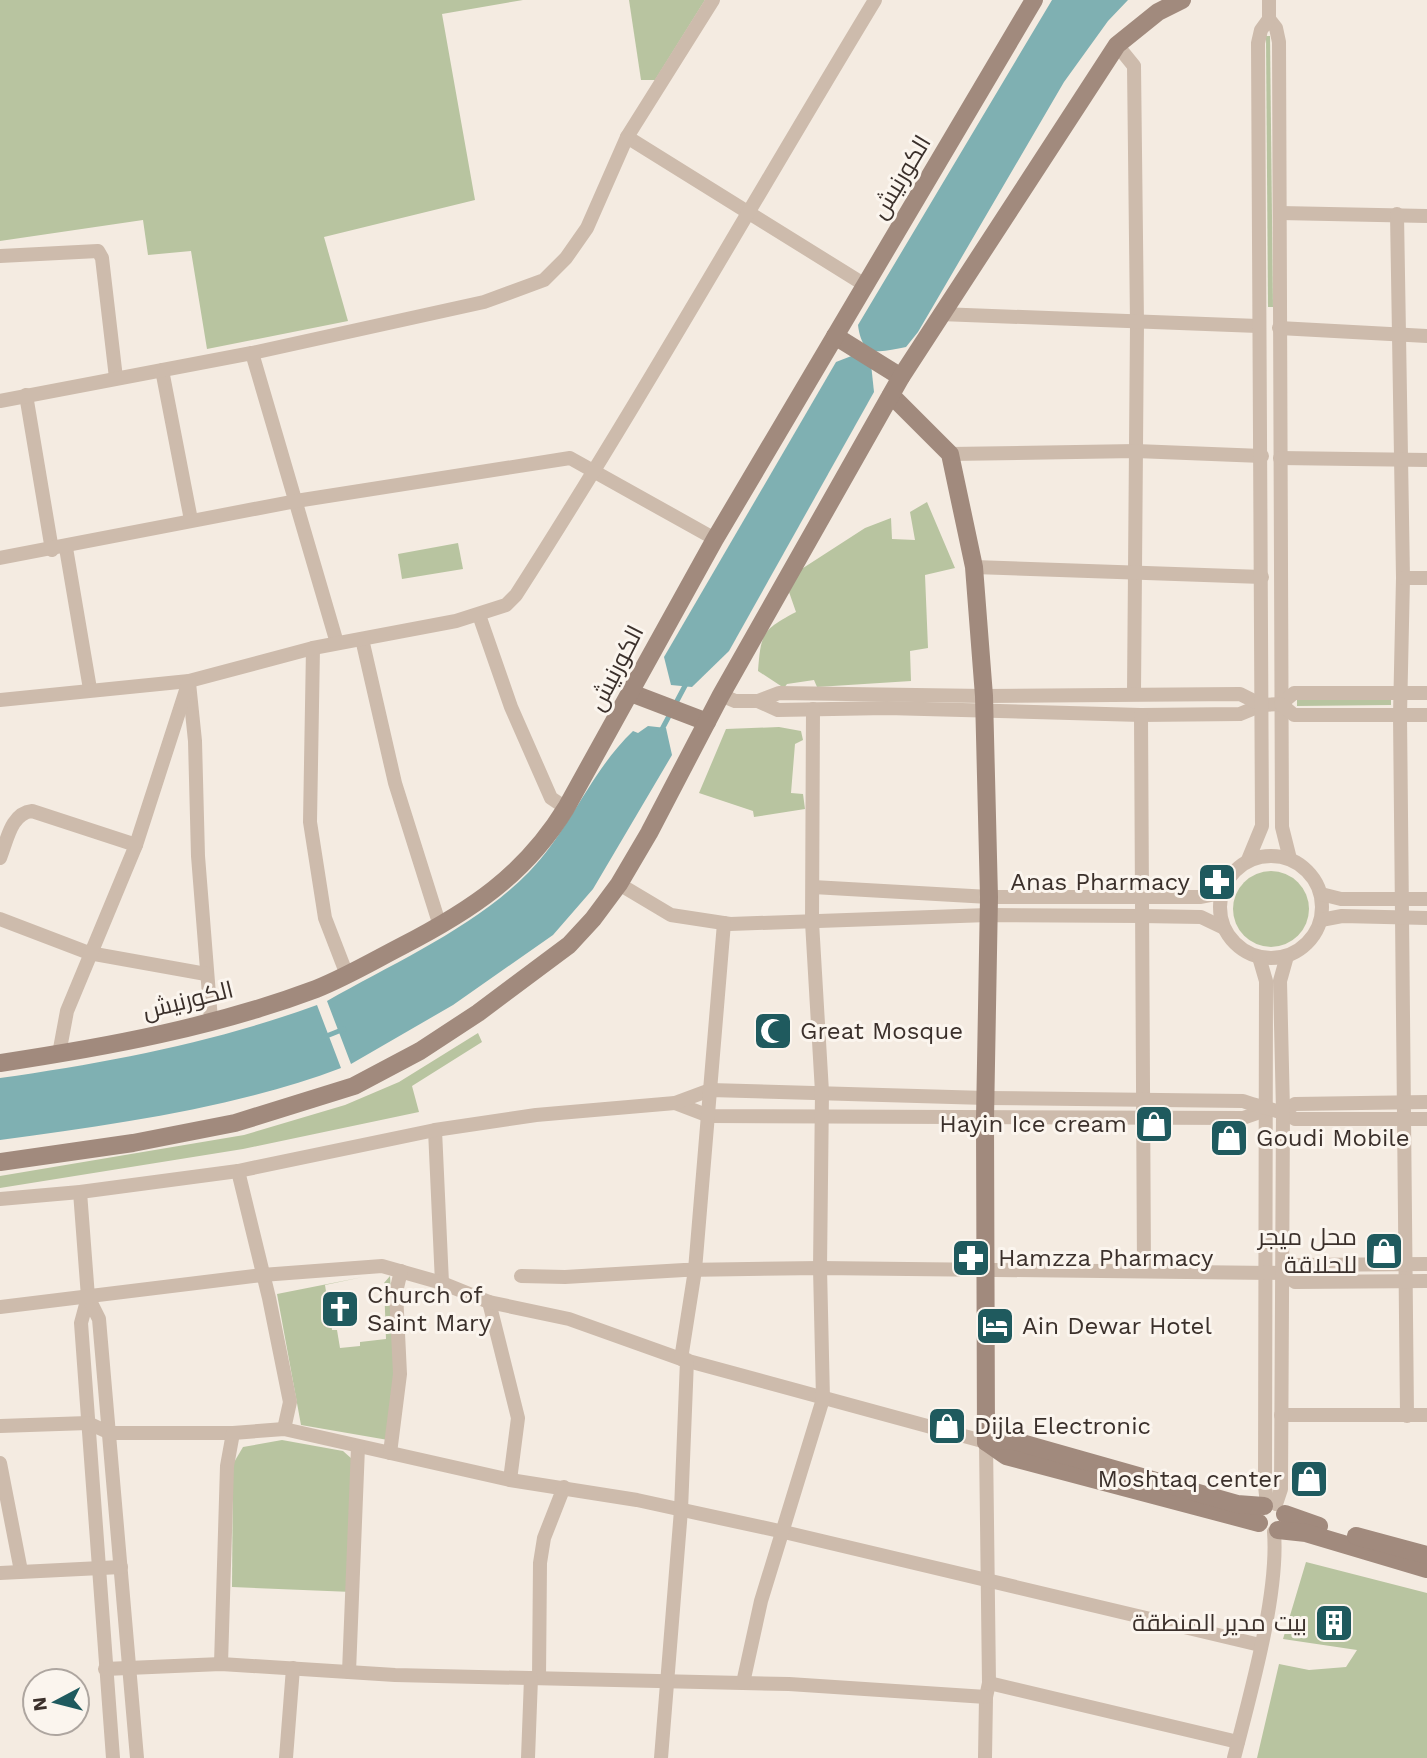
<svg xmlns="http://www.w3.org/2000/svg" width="1427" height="1758" viewBox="0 0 1427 1758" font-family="'Work Sans',Cairo,sans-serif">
	<rect width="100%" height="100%" fill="#f4ebe1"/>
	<!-- green -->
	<g fill="#b8c4a0">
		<polygon points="0,0 523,0 442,14 475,200 324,237 348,321 207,349 191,251 148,255 143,220 0,241"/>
		<polygon points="629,0 705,0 655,80 641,80"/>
		<polygon points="1266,36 1270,36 1273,307 1268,307"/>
		<path d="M927,502L955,568L925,575L928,648L910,651L911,681L817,687L814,680L787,684L784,688L758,671C761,633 762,630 796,612L789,592L800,570L865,528L891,518L892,539L915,540L910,512Z"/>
		<polygon points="458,543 463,569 402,579 398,554"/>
		<polygon points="1391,698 1391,705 1297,706 1297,699"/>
		<polygon points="779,727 801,731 803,740 795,744 791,793 803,794 805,809 754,817 753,811 699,793 726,729"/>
		<circle cx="1271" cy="909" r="38"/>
		<polygon points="478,1033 482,1042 412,1086 419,1112 243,1149 0,1188 0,1176 244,1135 345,1105 399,1082"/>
		<polygon points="390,1276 396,1368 388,1440 301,1425 277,1294 363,1277 325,1285 332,1330 337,1330 340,1348 360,1346 360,1342 386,1339 384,1283"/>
		<polygon points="282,1440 343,1451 352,1459 352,1592 232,1587 233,1464 243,1447"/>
		<polygon points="1306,1562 1427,1593 1427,1758 1257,1758 1279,1664 1309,1670 1346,1667 1357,1650 1283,1639"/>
	</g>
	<!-- water -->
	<g fill="#7fb0b2">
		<path d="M1052,0H1128L1108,21L1064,82L918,332L906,347C880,352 862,359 858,325Z"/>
		<polygon points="854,355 871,364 874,392 729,651 692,687 671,685 664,657 836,362"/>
		<path d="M648,726L666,728L672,755L593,889L553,935L453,1005L351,1064L327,1001C395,962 474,928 529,872C570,830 590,772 633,731L638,733Z"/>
		<path d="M317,1005L341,1068C236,1108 112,1125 0,1140V1078C111,1062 212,1043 317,1005Z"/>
	</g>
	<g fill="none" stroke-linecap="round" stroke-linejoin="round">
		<!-- stream -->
		<g stroke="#7fb0b2" stroke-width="5">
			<polyline points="660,733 687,682"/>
			<polyline points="324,1037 344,1029"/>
		</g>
		<!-- street -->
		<g stroke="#cdbbac" stroke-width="14">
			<polyline points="1269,19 1276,28 1279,42 1282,827 1290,859"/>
			<polyline points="1117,45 1134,66 1137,323 1134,694"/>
			<polyline points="627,137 865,285"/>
			<polyline points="1280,213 1427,216"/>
			<polyline points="1397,214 1403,578 1400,715 1407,1416"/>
			<polyline points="0,256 98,251 102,258 116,378"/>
			<polyline points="940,314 1258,326"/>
			<polyline points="1279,328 1427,336"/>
			<polyline points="252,353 337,643"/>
			<polyline points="162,370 191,520"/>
			<polyline points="26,395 52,550"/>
			<polyline points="0,401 252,353 484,302 544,280 566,258 587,228 627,137 713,0"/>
			<polyline points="950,454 1136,451 1262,456"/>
			<polyline points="1280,458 1427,460"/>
			<polyline points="66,548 90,689"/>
			<polyline points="0,558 296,501 570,458 715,539"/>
			<polyline points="974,567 1262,577"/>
			<polyline points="1403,578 1427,578"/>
			<polyline points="479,615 511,707 551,798 566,808"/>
			<polyline points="362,639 395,783 440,926"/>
			<polyline points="313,648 310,822 325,918 347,975"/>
			<polyline points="189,683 195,741 198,856 211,1020"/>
			<polyline points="721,695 735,701 758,701 778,710 887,708 1141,715 1240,714 1262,705 1281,704 1294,693 1427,693"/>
			<path d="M0,700L189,681L313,648L456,621L506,605L516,595C641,400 755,198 875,0"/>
			<polyline points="758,701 779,693 984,696 1240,694 1262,705"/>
			<polyline points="1281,704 1294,715 1427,715"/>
			<polyline points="1141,715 1144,1270"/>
			<circle cx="1271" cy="907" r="51"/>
			<path d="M0,858C7,841 11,813 32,811L136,845"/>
			<polyline points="1248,860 1262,826 1258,43 1261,30 1269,19 1269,0"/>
			<polyline points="619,884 671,915 730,924 988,915 1141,916 1201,917 1224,928"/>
			<polyline points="813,887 989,897 1201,897 1221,893"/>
			<polyline points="1321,894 1341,899 1427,899"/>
			<polyline points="0,919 89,953 206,974"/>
			<polyline points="1321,920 1342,916 1427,918"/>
			<polyline points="1259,957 1266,981 1265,1486 1267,1504"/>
			<polyline points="59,1054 67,1011 136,845 189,681"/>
			<polyline points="675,1103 709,1116 1243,1118 1266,1110"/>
			<polyline points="1283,1111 1295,1104 1427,1102"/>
			<polyline points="435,1130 442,1283"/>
			<polyline points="238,1171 269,1298 290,1402 284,1429"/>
			<polyline points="80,1192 88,1297 81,1323 113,1758"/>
			<path d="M0,1199L80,1192L238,1171L435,1130L536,1115L675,1103L710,1090L986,1098L1243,1101C1261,1108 1280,1109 1295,1119H1427"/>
			<polyline points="1282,1273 1295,1282 1427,1281"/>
			<polyline points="521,1276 565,1277 684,1270 820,1268 1282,1273 1295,1265 1427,1264"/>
			<polyline points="88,1297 99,1319 137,1758"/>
			<polyline points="489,1302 518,1418 510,1480"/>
			<polyline points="0,1307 262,1275 382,1266 442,1283 489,1302 569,1319 681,1359 986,1442 989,1683 986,1697 985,1758"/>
			<polyline points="681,1359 695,1270 724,923"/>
			<polyline points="1281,1415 1427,1415"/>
			<polyline points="0,1426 88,1423 110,1433 233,1433 284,1429 510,1480 637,1500 784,1532 1260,1645"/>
			<polyline points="390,1453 400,1374 396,1292 401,1271"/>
			<polyline points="0,1463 21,1571"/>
			<polyline points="1276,1504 1281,1489 1283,1111 1280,981 1287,956"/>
			<polyline points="0,1573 121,1567"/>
			<polyline points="221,1664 227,1466 233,1433"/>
			<polyline points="105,1669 221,1664 395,1675 789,1684 986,1697"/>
			<polyline points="349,1672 358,1447"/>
			<polyline points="539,1678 540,1563 544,1538 564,1487"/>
			<polyline points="743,1683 761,1601 823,1399 820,1268 822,1092 812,922 813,709"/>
			<polyline points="989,1683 1238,1742"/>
			<polyline points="286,1758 293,1668"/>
			<polyline points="528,1758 531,1678"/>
			<polyline points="661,1758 681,1510 687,1360"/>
			<path d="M1234,1758C1250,1695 1279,1594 1274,1532"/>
		</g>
		<!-- secondary -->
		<g stroke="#a18a7d" stroke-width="18">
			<polyline points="835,336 901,377"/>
			<polyline points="891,395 950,454 974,567 984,696 989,897 985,1119 986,1442 1006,1456 1259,1523"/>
			<polyline points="631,693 707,722"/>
			<path d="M0,1063C106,1047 215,1027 316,989C346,977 373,961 402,946C470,911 525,875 566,808L715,539L1034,0"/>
			<polyline points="0,1162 133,1143 235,1123 354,1086 420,1051 478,1013 569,945 593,919 619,884 649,833 721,695 901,377 1117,45 1158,12 1182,0"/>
			<polyline points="986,1442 1011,1440 1237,1504 1264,1506"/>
			<polyline points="1285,1514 1319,1526"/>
			<polyline points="1278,1530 1306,1533 1427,1569"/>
			<polyline points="1356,1536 1427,1555"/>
		</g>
	</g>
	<!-- icons -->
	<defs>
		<symbol id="pharmacy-square" viewBox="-11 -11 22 22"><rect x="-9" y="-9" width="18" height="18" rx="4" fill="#1f5a5e" stroke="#fbf5ee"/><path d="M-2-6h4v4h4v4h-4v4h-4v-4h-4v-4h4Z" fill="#fff"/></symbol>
		<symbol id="mosque-square" viewBox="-11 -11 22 22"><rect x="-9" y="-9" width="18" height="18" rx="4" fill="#1f5a5e" stroke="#fbf5ee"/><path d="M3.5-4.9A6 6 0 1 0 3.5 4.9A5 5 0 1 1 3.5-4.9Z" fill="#fff"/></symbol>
		<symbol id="shop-square" viewBox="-11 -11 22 22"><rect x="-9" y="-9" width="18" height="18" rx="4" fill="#1f5a5e" stroke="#fbf5ee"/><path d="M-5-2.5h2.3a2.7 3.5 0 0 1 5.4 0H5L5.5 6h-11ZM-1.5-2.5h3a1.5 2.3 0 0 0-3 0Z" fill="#fff"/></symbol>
		<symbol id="church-square" viewBox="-11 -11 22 22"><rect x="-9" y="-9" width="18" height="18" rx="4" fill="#1f5a5e" stroke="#fbf5ee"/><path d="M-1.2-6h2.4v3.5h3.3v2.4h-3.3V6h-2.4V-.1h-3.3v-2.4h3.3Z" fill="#fff"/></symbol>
		<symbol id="hotel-square" viewBox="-11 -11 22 22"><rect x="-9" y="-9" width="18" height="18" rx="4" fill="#1f5a5e" stroke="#fbf5ee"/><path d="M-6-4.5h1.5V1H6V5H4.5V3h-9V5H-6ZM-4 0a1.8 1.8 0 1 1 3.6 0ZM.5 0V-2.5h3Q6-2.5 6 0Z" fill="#fff"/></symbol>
		<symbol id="building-square" viewBox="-11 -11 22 22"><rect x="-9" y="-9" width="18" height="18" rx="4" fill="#1f5a5e" stroke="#fbf5ee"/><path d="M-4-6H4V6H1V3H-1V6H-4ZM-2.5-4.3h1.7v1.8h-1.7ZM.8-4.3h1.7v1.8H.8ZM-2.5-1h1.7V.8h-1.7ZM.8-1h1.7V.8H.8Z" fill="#fff"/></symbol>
	</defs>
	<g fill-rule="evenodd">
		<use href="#pharmacy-square" x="1195" y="860" width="44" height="44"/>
		<use href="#mosque-square" x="751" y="1009" width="44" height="44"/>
		<use href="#shop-square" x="1132" y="1102" width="44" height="44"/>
		<use href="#shop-square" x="1207" y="1116" width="44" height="44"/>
		<use href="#shop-square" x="1362" y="1229" width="44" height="44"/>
		<use href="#pharmacy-square" x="949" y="1236" width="44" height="44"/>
		<use href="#church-square" x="318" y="1287" width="44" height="44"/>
		<use href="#hotel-square" x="973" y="1304" width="44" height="44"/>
		<use href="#shop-square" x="925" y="1404" width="44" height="44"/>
		<use href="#shop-square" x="1287" y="1457" width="44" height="44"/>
		<use href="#building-square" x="1312" y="1601" width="44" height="44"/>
	</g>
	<g text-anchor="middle" stroke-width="6" stroke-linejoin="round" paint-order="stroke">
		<!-- street labels -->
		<g font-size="24" fill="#3b302b" stroke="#fbf5ee">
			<text transform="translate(901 177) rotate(-59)" y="8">الكورنيش</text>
			<text transform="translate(616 668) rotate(-63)" y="8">الكورنيش</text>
			<text transform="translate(188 1000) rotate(-14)" y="8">الكورنيش</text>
		</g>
		<!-- poi labels -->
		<g font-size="24" fill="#3b302b" stroke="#fbf5ee" text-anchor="start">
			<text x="1190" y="890" text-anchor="end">Anas Pharmacy</text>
			<text x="800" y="1039">Great Mosque</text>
			<text x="1127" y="1132" text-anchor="end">Hayin Ice cream</text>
			<text x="1256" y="1146">Goudi Mobile</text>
			<text x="1357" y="1245" text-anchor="end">محل ميجر<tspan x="1357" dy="28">للحلاقة</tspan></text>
			<text x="998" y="1266">Hamzza Pharmacy</text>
			<text x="367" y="1303">Church of<tspan x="367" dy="28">Saint Mary</tspan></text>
			<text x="1022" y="1334">Ain Dewar Hotel</text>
			<text x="974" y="1434">Dijla Electronic</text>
			<text x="1282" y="1487" text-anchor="end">Moshtaq center</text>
			<text x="1307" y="1631" text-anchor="end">بيت مدير المنطقة</text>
		</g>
	</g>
	<!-- north arrow -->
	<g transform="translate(56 1702) rotate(263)"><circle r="33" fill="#fbf5ee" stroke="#aea6a0" stroke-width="2"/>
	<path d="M0-5L12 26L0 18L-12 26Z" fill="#1f5a5e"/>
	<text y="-10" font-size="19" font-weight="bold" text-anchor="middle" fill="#3b302b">N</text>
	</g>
</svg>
